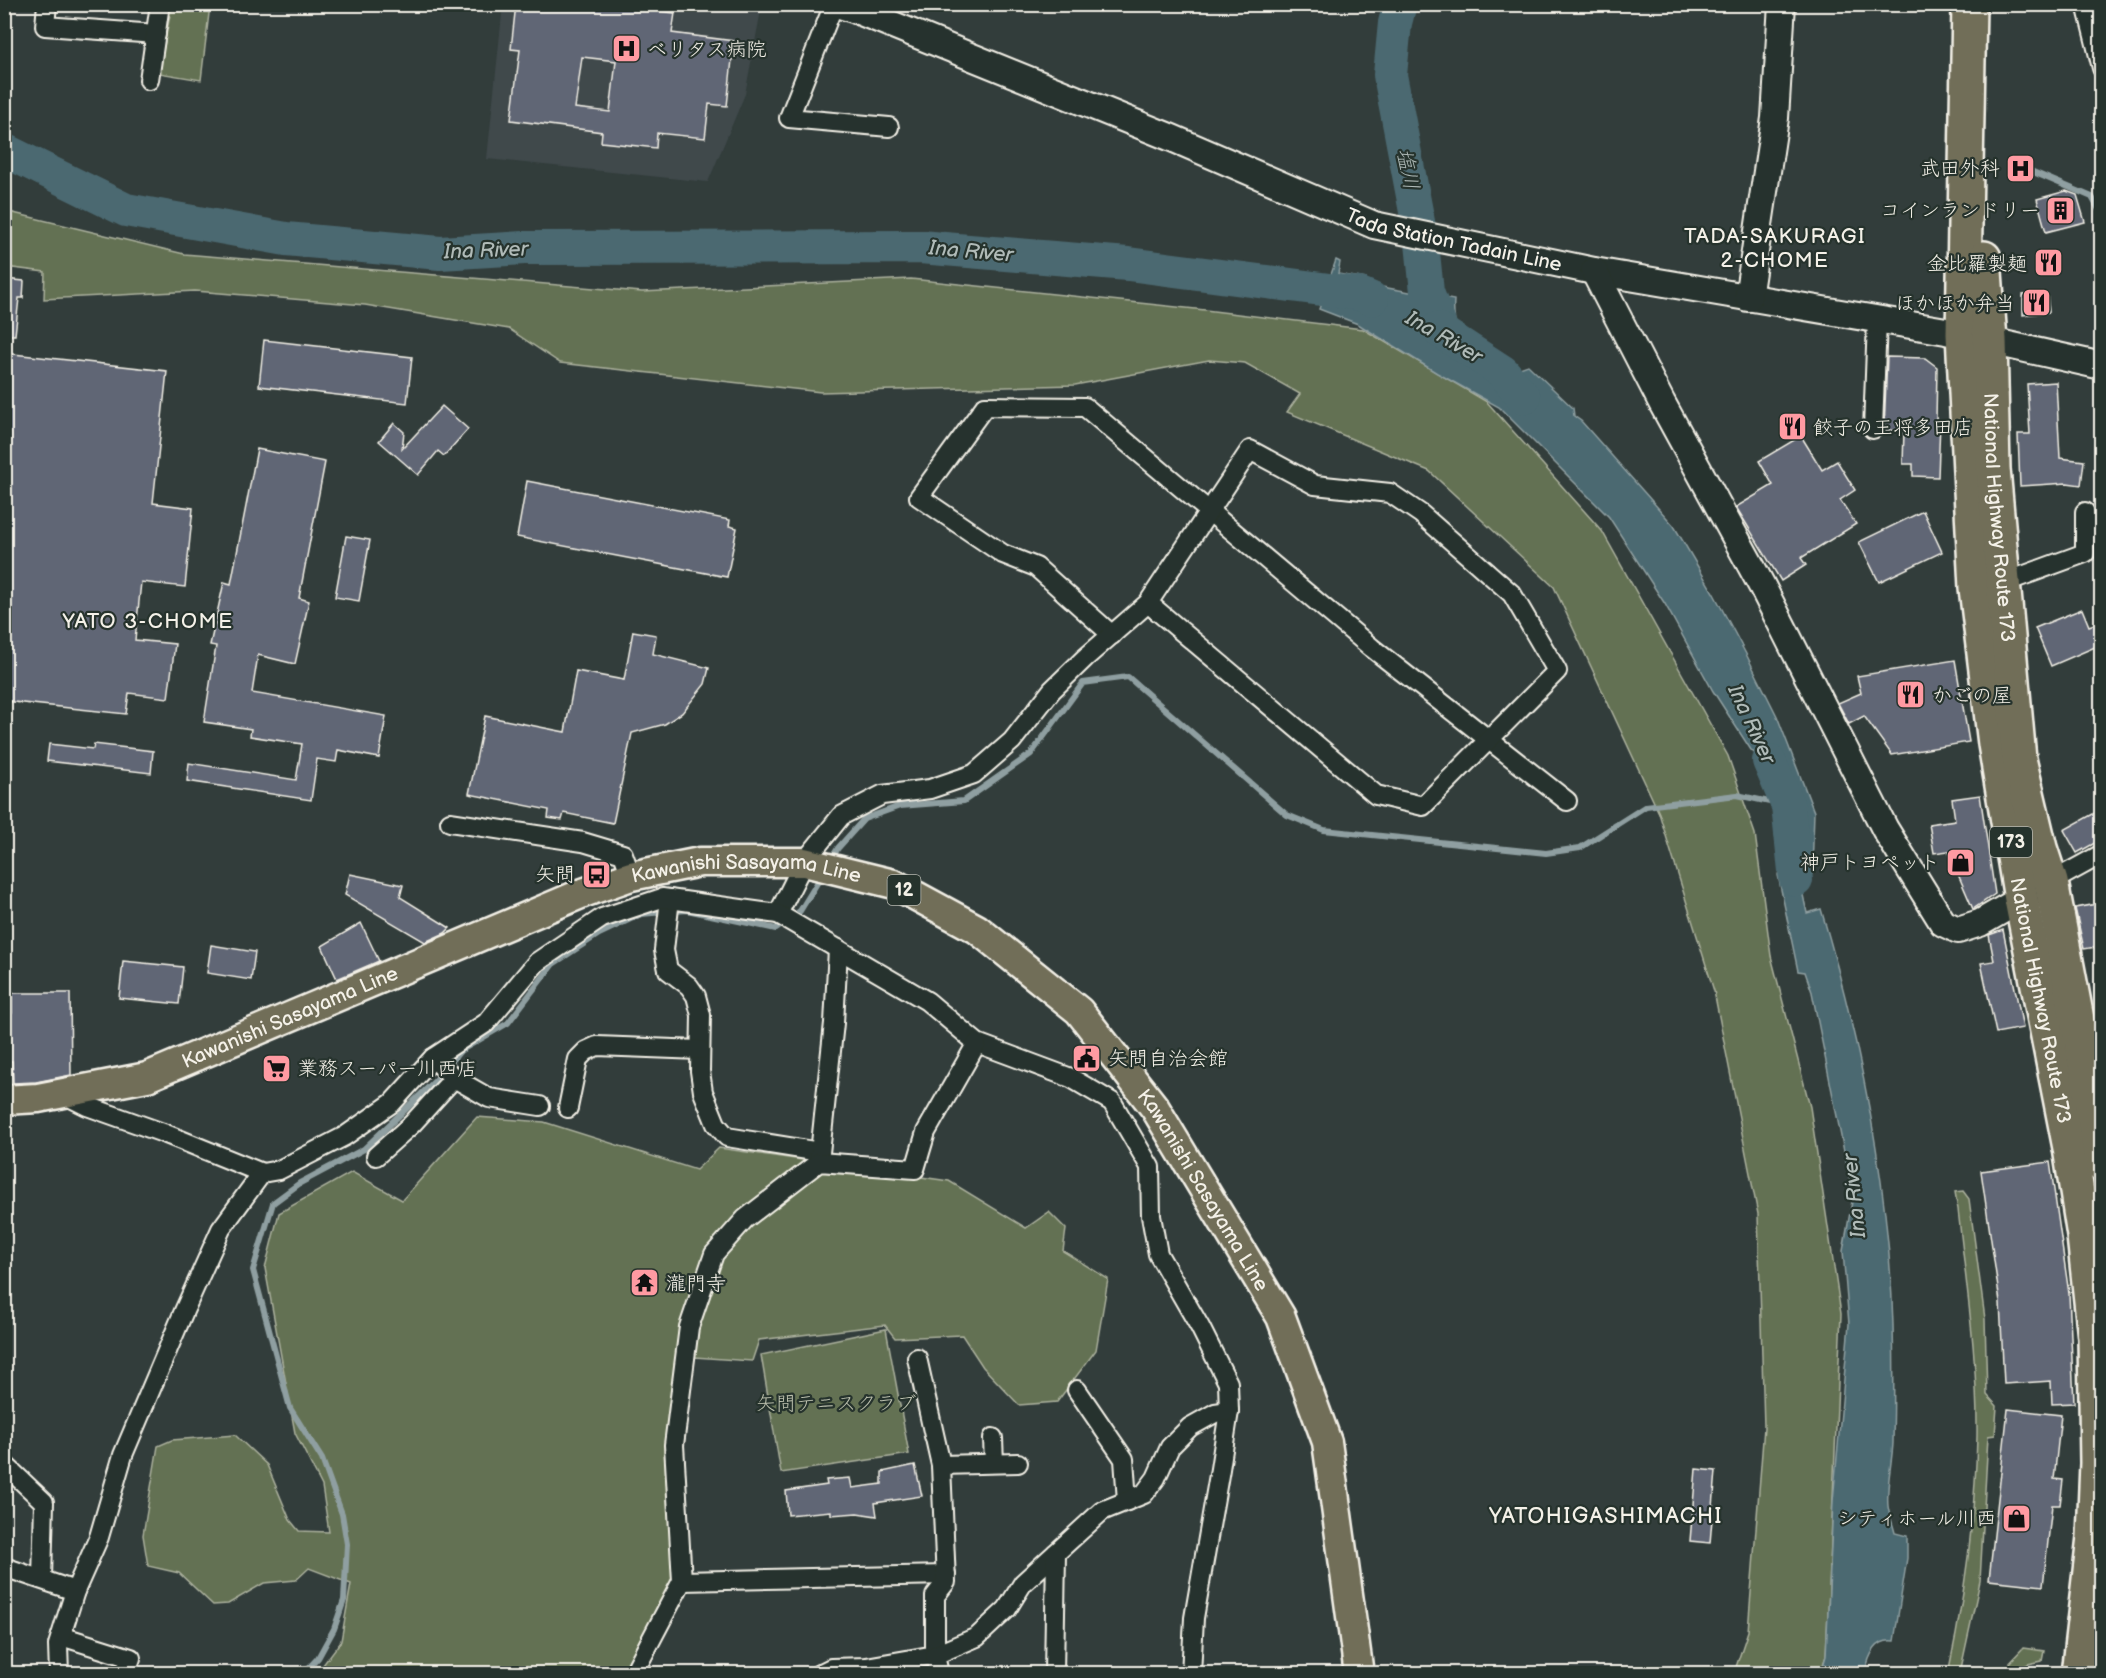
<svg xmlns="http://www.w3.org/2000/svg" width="2106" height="1678" viewBox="0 0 2106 1678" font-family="'Balsamiq Sans','Klee One',sans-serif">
	<rect width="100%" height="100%" fill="#323d3b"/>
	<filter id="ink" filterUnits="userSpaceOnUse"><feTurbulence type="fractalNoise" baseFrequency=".0167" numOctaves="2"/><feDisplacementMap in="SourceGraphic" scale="12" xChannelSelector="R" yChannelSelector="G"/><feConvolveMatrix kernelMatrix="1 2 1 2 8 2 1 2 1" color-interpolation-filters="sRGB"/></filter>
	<g filter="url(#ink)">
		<!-- built -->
		<polygon fill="#40494c" points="503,5 762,5 745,94 708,182 487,159"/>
		<!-- green -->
		<g fill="#637153" stroke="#acb19e" stroke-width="1.5">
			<polygon points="172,4 210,5 201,80 159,73"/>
			<polygon points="5,211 184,254 642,292 911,279 1205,310 1363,329 1487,402 1602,531 1728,756 1755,834 1771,956 1810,1107 1841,1314 1826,1656 1820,1673 1734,1673 1748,1631 1764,1427 1758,1214 1714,991 1659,813 1554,587 1429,471 1287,412 1300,394 1245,363 1209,360 1075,385 821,392 560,363 509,329 365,305 195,291 44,299 45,272 5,267"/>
			<polygon points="477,1117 544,1122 696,1170 719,1148 949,1181 1026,1228 1049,1212 1066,1229 1063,1251 1108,1279 1096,1350 1057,1402 1019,1405 983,1367 962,1335 895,1338 885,1325 759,1340 752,1361 694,1357 673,1401 679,1580 630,1673 317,1673 341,1641 351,1584 309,1568 296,1580 264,1583 228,1604 213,1605 179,1573 148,1566 143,1535 158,1446 172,1440 235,1435 267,1465 290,1520 299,1531 329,1532 322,1486 295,1433 265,1268 279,1213 352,1172 402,1200"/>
			<path d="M1963,1191L1969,1199L1985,1319L1987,1395L1997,1406L1995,1435L1988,1436L1980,1581L1960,1673L1948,1674C1965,1596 1975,1517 1977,1437C1978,1362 1966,1283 1958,1209L1955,1192Z"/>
			<polygon points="886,1329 909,1454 781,1473 761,1355"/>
			<polygon points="2023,1648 2044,1651 2042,1661 2028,1664 2023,1667 2022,1673 2006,1673 2009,1663"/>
		</g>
		<!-- water -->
		<path fill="#4b6971" stroke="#8f9fa1" stroke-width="1.5" d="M1336,260L1340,262L1338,274L1366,279V284L1454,300C1452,327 1459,336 1478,353L1475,362L1487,367L1496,363L1508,369L1516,364L1520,368L1528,365L1573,408L1574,416L1581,421L1674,526L1714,594L1747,656L1777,716L1814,812L1812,874L1799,877L1807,913L1821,909C1861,1044 1889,1183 1893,1325C1894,1364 1894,1404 1893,1443C1892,1463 1886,1486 1888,1506C1889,1515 1893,1524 1895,1533L1907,1536V1558L1894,1641C1875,1638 1868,1658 1865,1673H1821L1826,1656L1833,1501L1849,1324L1843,1251L1853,1196L1812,992L1805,972L1798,971L1778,875L1785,847L1796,820L1763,761L1751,750L1713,691L1665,604L1609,517L1499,407L1437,373L1358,324L1319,309Z"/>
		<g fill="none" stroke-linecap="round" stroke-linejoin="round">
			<!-- stream -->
			<g stroke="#8f9fa1" stroke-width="6">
				<polyline points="2026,169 2092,197 2102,215"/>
				<polyline points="830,861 838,848 864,819 900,806 964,801 1031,754 1083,683 1128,677 1287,815 1324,830 1546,853 1580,848 1646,806 1737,795 1788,806"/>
				<polyline points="303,1674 318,1658 334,1629 344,1600 347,1544 342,1514 322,1459 290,1408 253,1270 273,1203 300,1183 364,1149 436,1080 460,1051 508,1023 553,964 599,934 641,914 687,910 776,929 800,911 822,875"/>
			</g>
			<!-- river -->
			<g stroke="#4b6971" stroke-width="34">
				<polyline points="1400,4 1395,23 1390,75 1422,243 1427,292 1442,331"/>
				<polyline points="4,150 126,210 286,239 440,253 524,248 920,247 1128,264 1360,294 1372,299"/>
				<polyline points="1437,329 1503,372 1524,398"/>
				<polyline points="1769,761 1788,806 1796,880"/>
			</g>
		</g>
		<!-- building -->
		<g fill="#606674" stroke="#f4f1e8" stroke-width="1.5" fill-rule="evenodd">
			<path d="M516,4H624V7L675,13L672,33L734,41L727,106L709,104L705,138L657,133L656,148L601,142L602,132L511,120L520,50L511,49ZM582,57L616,61L610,112L575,108Z"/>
			<polygon points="2066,191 2077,195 2085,222 2046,232 2037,199"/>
			<polygon points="4,279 24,281 23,298 19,298 15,335 4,335"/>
			<polygon points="2047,293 2049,312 2023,315 2023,295"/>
			<polygon points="264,340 412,357 407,403 259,386"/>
			<polygon points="4,353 167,371 153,503 193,508 185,587 141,582 135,640 175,644 168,698 129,693 126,714 4,701"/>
			<polygon points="1887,357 1925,358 1937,367 1936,421 1940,421 1938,477 1913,476 1913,464 1903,464 1904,431 1884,430"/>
			<polygon points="2056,382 2060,458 2084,461 2081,485 2067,483 2020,486 2018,434 2030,434 2027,384"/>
			<polygon points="442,406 468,429 444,456 438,451 418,475 379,441 394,423 404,432 402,449"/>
			<polygon points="1801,436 1822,470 1837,461 1855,490 1840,500 1856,524 1801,558 1806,565 1781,581 1736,507 1773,485 1759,461"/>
			<polygon points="257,449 325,462 299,598 309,601 295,664 258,655 252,693 386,716 379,758 338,750 336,762 317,759 311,800 187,781 189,763 296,780 302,744 250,736 251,729 204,722 216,646 210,645 224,582 231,584"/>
			<polygon points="527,481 730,520 729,526 737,528 727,577 517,537"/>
			<polygon points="1923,511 1942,552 1879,582 1859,542"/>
			<polygon points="346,536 370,540 359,601 335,597"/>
			<polygon points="2082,609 2089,626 2102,621 2102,644 2051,666 2035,628"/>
			<polygon points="633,631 656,635 653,654 709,668 705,684 682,713 665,724 632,733 613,823 564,813 562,820 548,818 549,810 469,794 485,716 565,732 576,671 624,680"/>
			<polygon points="1955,660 1969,742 1892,755 1864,716 1849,724 1838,703 1861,693 1857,676"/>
			<polygon points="49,744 93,749 94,744 153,751 151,773 47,761"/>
			<polygon points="1980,795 1995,894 1973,909 1948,851 1934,853 1929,824 1955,820 1952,799"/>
			<polygon points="2102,809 2102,839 2077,853 2064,830"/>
			<polygon points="350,874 403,885 400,897 450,928 445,933 425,942 345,895"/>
			<polygon points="2102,903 2102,946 2084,949 2075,908"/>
			<polygon points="361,923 379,961 337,979 322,946"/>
			<polygon points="2003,930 2023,1028 1996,1033 1981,963 1994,961 1989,935"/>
			<polygon points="211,945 255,952 251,980 207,973"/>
			<polygon points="123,961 183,967 179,1004 119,998"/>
			<polygon points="12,993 70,993 71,1075 36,1082 13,1083 12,1061 4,1061 4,1013 12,1013"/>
			<polygon points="2050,1162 2069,1294 2074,1403 2052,1404 2051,1381 2004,1384 2000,1302 1981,1171"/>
			<polygon points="2008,1409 2061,1415 2054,1479 2063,1480 2060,1505 2052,1505 2043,1586 1989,1580"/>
			<polygon points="915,1465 922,1496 875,1503 877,1516 857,1513 831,1515 831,1511 788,1515 786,1491 827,1485 826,1480 850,1478 852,1488 882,1484 882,1472"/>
			<polygon points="1696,1469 1716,1471 1710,1543 1690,1541"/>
		</g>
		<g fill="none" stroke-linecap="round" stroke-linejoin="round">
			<defs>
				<g id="street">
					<polyline points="47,4 45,26 156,34"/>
					<polyline points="834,4 789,118 889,127"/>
					<polyline points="2086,4 2102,68"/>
					<polyline points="149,80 160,4"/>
					<polyline points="1873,429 1877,320"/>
					<polyline points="2003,583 2085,553 2085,512"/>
					<polyline points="1112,635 1036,567 1003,554 919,497 985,406 1085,407 1372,648 1567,801"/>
					<polyline points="450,822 583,842 623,854 631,876"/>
					<polyline points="2051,882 2102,854"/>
					<polyline points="670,899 664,950 668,970 689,986 696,996 701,1015 700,1071 703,1092 716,1124 727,1137 820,1152"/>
					<polyline points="778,914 804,862 841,816 882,795 930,789 974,774 1012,741 1052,690 1085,658 1148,603 1250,450 1315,485 1390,493 1421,514 1512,594 1557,671 1423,806 1376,795 1148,603"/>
					<polyline points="433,1058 454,1078 489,1098 540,1106"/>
					<polyline points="63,1094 87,1106 166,1134 262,1173"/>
					<polyline points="568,1108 578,1059 586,1051 597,1046 700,1050"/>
					<polyline points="376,1156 412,1124 454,1078"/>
					<polyline points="819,1162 834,1023 838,949"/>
					<polyline points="1077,1390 1124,1459 1127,1501"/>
					<polyline points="993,1438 994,1463"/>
					<polyline points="4,1464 44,1502 42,1579"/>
					<polyline points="941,1465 1018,1463"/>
					<polyline points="4,1567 75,1591"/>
					<polyline points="682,1581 946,1575"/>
					<polyline points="61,1636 131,1658 125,1674"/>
					<polyline points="59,1674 58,1645 75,1591 99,1537 123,1455 184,1311 221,1229 262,1173 279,1170 345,1136 392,1103 433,1058 486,1023 537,962 602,918 662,898 778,914 927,1001 977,1043 1071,1078 1112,1102 1150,1167 1151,1216 1158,1254 1200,1327 1228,1383 1229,1411 1220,1469 1194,1618 1191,1674"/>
					<polyline points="633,1674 682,1581 674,1445 689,1327 714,1254 745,1219 819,1162 915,1169 926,1132 977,1043"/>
					<polyline points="819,1674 831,1668 866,1667 935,1655 935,1596 946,1582 941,1465 917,1358 934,1436"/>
					<polyline points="939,1674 935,1655 977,1637 1007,1609 1023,1583 1102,1511 1144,1494 1156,1478 1170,1447 1190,1427 1215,1413 1229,1411"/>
					<polyline points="1054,1674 1056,1553"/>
				</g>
				<g id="secondary">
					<path id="s1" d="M837,4L856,10L1172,138L1374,225L1594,271L1946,331L2102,366"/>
					<polyline points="1594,271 1662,403 1762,586 1885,829 1943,923 1958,930 1980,923 2037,890"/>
					<polyline points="1748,298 1775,118 1782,4"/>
				</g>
				<g id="primary">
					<path id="s2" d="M4,1100L38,1098L147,1077L583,893L631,876L700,862H804L894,884L977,929L1079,1011L1155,1108L1281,1317L1327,1442L1359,1674"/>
				</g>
				<g id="highway">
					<path id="s3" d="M1969,4L1963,334L1976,588L1995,744L2021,899L2070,1148L2084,1236L2095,1338L2097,1463L2094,1537L2078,1674"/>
					<path id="s4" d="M1984,258L1990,340L1993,469L2019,759L2040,848L2051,882L2084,1056L2102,1165"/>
				</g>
			</defs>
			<!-- street casing -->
			<use href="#street" stroke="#f4f1e8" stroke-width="22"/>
			<!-- secondary casing -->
			<use href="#secondary" stroke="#f4f1e8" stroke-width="30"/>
			<!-- primary casing -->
			<use href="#primary" stroke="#f4f1e8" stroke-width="33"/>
			<!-- highway casing -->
			<use href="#highway" stroke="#f4f1e8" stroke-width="38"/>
			<!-- street -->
			<use href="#street" stroke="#26332d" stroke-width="18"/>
			<!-- secondary -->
			<use href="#secondary" stroke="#26332d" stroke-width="26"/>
			<!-- primary -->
			<use href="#primary" stroke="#716e59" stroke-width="28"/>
			<!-- highway -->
			<use href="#highway" stroke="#716e59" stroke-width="33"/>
		</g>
	</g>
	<!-- icons -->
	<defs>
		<symbol id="hospital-square" viewBox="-11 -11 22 22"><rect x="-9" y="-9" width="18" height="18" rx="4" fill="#ff9aa2" stroke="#26332d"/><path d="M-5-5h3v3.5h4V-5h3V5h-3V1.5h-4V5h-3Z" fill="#111"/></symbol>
		<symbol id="building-square" viewBox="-11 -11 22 22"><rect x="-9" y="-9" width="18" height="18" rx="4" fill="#ff9aa2" stroke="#26332d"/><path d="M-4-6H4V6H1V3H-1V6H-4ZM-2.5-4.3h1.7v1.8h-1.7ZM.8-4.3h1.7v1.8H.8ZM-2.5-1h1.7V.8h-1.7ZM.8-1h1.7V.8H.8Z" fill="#111"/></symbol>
		<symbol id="restaurant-square" viewBox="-11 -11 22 22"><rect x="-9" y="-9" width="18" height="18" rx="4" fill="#ff9aa2" stroke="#26332d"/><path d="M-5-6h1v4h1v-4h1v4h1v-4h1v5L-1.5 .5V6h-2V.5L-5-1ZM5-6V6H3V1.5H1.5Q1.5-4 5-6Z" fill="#111"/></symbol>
		<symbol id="shop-square" viewBox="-11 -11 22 22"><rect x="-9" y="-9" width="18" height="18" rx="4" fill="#ff9aa2" stroke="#26332d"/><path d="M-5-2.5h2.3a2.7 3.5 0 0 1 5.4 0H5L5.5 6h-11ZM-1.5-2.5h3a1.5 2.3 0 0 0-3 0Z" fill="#111"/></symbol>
		<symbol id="bus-square" viewBox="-11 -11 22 22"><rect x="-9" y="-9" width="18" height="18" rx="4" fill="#ff9aa2" stroke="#26332d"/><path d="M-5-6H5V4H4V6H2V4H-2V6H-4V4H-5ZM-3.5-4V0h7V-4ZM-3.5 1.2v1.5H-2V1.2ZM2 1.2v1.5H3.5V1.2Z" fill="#111"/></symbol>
		<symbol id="civic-square" viewBox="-11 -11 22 22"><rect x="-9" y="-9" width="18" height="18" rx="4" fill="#ff9aa2" stroke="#26332d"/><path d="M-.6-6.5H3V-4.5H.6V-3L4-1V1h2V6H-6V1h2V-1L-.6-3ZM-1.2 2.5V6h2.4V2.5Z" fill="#111"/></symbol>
		<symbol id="supermarket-square" viewBox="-11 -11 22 22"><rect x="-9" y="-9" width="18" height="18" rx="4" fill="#ff9aa2" stroke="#26332d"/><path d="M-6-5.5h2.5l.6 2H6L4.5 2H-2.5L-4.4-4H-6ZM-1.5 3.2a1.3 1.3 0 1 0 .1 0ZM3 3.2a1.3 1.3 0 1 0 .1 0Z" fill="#111"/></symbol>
		<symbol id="temple-square" viewBox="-11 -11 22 22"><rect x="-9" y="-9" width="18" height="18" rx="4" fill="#ff9aa2" stroke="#26332d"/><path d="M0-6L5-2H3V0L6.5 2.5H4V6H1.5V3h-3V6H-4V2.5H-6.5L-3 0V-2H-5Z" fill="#111"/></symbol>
	</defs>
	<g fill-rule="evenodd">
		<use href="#hospital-square" x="610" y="32" width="33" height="33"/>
		<use href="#hospital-square" x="2004" y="152" width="33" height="33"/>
		<use href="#building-square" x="2044" y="194" width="33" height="33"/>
		<use href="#restaurant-square" x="2032" y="246" width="33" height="33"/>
		<use href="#restaurant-square" x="2020" y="286" width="33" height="33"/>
		<use href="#restaurant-square" x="1776" y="410" width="33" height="33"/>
		<use href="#restaurant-square" x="1894" y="678" width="33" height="33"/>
		<use href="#shop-square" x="1944" y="846" width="33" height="33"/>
		<use href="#bus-square" x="580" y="858" width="33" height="33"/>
		<use href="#civic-square" x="1070" y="1042" width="33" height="33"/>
		<use href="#supermarket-square" x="260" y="1052" width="33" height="33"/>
		<use href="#temple-square" x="628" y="1266" width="33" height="33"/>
		<use href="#shop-square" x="2000" y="1502" width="33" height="33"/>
	</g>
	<g text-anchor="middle" stroke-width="4.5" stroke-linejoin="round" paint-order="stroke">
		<!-- shield labels -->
		<g fill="#26332d" stroke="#b6b8b0" stroke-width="1.5">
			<rect x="1990" y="827" width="42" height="30" rx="4.5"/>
			<rect x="887.5" y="875" width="33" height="30" rx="4.5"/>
		</g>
		<g font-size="18" font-weight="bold" fill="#f4f1e8">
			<text x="2011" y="848">173</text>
			<text x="904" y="896">12</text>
		</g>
		<!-- poi labels -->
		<g font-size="20" fill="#f4f1e8" stroke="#26332d" text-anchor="end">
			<text x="647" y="56" text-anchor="start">ベリタス病院</text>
			<text x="2000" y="175">武田外科</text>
			<text x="2040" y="217">コインランドリー</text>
			<text x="2027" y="270">金比羅製麺</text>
			<text x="2015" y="310">ほかほか弁当</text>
			<text x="1813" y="434" text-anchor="start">餃子の王将多田店</text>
			<text x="1932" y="702" text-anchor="start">かごの屋</text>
			<text x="1940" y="869">神戸トヨペット</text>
			<text x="575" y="881">矢問</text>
			<text x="1108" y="1065" text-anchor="start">矢問自治会館</text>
			<text x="298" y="1075" text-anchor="start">業務スーパー川西店</text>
			<text x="666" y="1290" text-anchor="start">瀧門寺</text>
			<text x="1996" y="1525">シティホール川西</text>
		</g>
		<!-- street labels -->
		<g font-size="20" fill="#f4f1e8" stroke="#26332d">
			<text dy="7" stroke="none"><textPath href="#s1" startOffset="662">Tada Station Tadain Line</textPath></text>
			<text dy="7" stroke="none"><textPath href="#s4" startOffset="260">National Highway Route 173</textPath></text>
			<text dy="7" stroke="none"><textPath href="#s2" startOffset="786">Kawanishi Sasayama Line</textPath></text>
			<text dy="7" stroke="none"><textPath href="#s3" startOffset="1002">National Highway Route 173</textPath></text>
			<text dy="7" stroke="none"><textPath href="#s2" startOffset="300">Kawanishi Sasayama Line</textPath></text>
			<text dy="7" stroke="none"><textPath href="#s2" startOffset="1380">Kawanishi Sasayama Line</textPath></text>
		</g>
		<!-- park labels -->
		<g font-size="20" fill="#babeac" stroke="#26332d">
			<text x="836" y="1410">矢問テニスクラブ</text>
		</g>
		<!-- water labels -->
		<g font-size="21" font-style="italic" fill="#b0bbb8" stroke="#26332d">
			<text transform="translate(1408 169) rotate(79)" y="7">塩川</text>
			<text transform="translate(486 250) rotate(-2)" y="7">Ina River</text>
			<text transform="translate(971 251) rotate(5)" y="7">Ina River</text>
			<text transform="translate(1444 337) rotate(30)" y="7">Ina River</text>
			<text transform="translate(1752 724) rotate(65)" y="7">Ina River</text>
			<text transform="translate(1854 1196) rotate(-96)" y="7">Ina River</text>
		</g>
		<!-- neighbourhood labels -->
		<g font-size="21" letter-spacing="1.5" fill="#f4f1e8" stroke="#26332d">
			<text x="1775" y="243">TADA-SAKURAGI<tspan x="1775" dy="24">2-CHOME</tspan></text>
			<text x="148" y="628">YATO 3-CHOME</text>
		</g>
		<!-- quarter labels -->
		<g font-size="22" letter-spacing="1.5" fill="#f4f1e8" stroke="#26332d">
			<text x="1606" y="1523">YATOHIGASHIMACHI</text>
		</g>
	</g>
	<!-- margin -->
	<rect width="2106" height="1678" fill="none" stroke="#26332d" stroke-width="24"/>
	<rect x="12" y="12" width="2082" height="1654" fill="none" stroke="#f4f1e8" stroke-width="2" filter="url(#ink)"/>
</svg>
